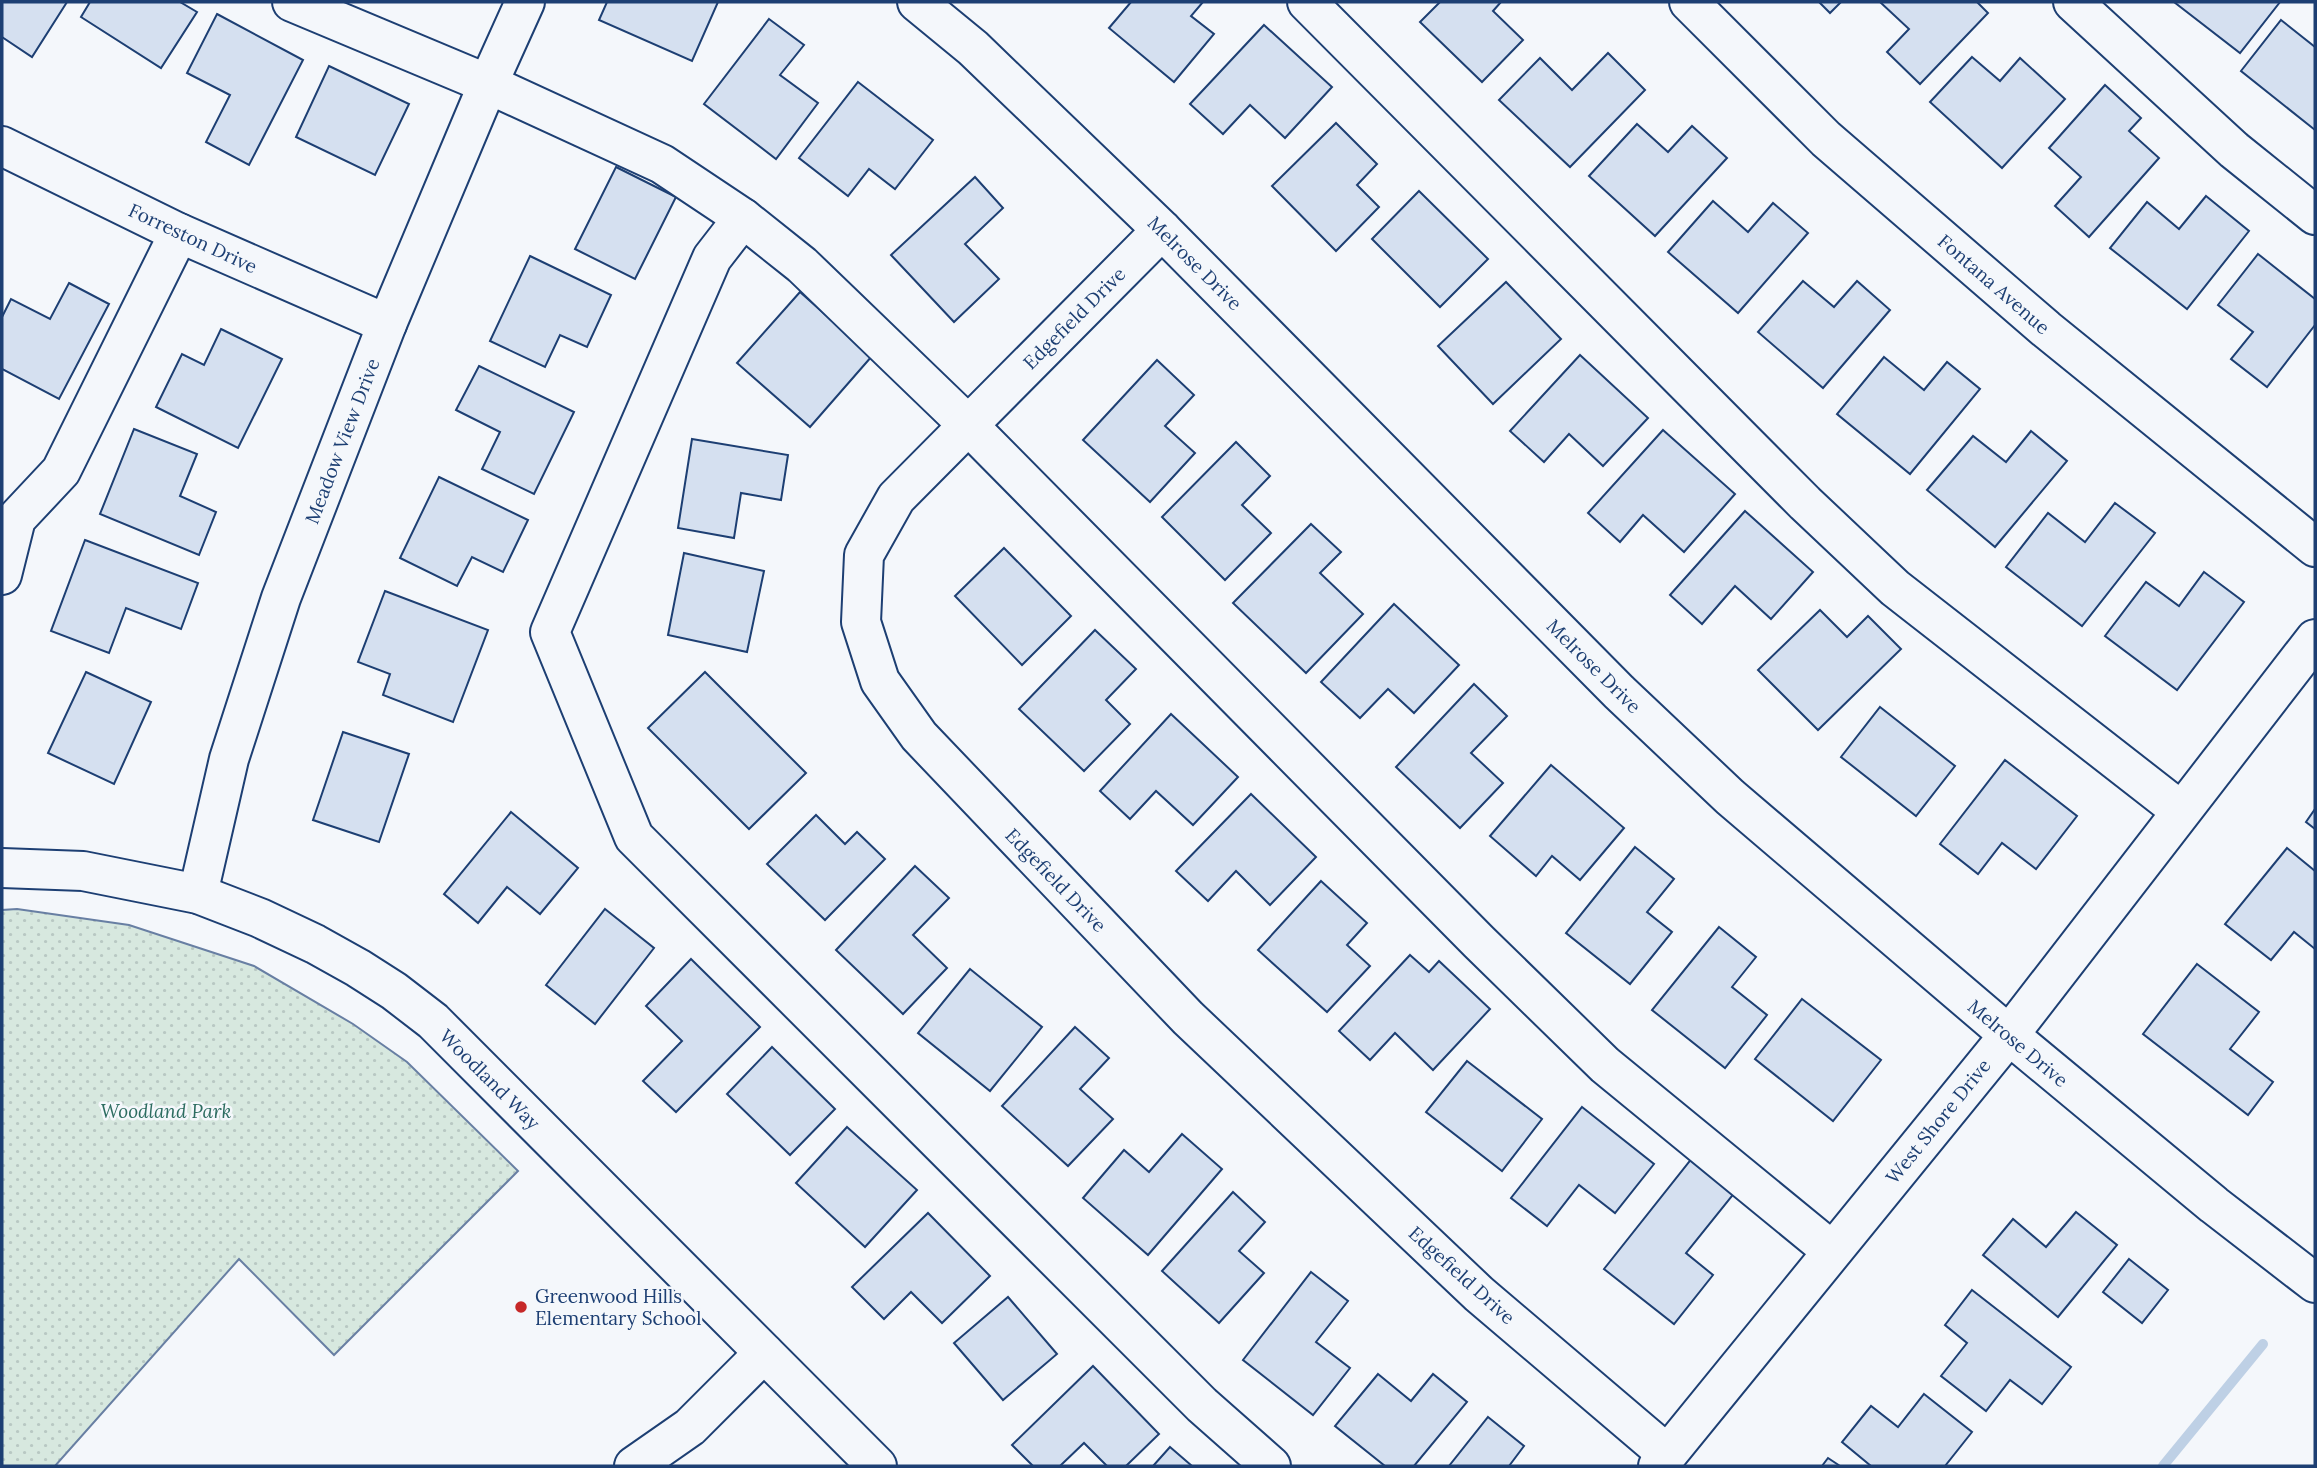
<svg xmlns="http://www.w3.org/2000/svg" width="2317" height="1468" viewBox="0 0 2317 1468" font-family="Lora,serif">
	<defs>
		<pattern id="park-dots" width="8" height="8" patternUnits="userSpaceOnUse" patternTransform="scale(1.75)"><rect width="8" height="8" fill="#d7e8df"/><path d="M2 2h.1M6 6h.1" fill="none" stroke="#b8c8c3" stroke-width="1.8" stroke-linecap="round"/></pattern>
	</defs>
	<rect width="100%" height="100%" fill="#f4f7fb"/>
	<!-- park -->
	<polygon fill="url(#park-dots)" stroke="#687fa3" stroke-width="2" points="17,909 129,925 254,966 353,1024 407,1062 518,1171 334,1355 239,1259 55,1466 2,1466 2,910"/>
	<g fill="none" stroke-linecap="round" stroke-linejoin="round">
		<!-- stream -->
		<polyline stroke="#bed0e5" stroke-width="10" points="2163,1466 2263,1344"/>
	</g>
	<!-- building -->
	<g fill="#d5e0f0" stroke="#1d3f73" stroke-width="2">
		<polygon points="2,2 67,2 32,57 2,37"/>
		<polygon points="90,2 180,2 197,12 161,68 81,17"/>
		<polygon points="607,2 718,2 692,61 599,20"/>
		<polygon points="1131,2 1203,2 1191,16 1214,34 1174,82 1109,28"/>
		<polygon points="1440,2 1501,2 1493,11 1523,40 1482,82 1420,22"/>
		<polygon points="1819,2 1841,2 1830,13"/>
		<polygon points="1880,2 1977,2 1988,13 1920,84 1887,52 1909,29"/>
		<polygon points="2174,2 2280,2 2240,53"/>
		<polygon points="217,14 303,60 249,165 206,142 230,95 187,73"/>
		<polygon points="769,19 804,45 780,75 818,103 776,159 704,104"/>
		<polygon points="2281,20 2315,47 2315,130 2241,71"/>
		<polygon points="1264,25 1332,87 1285,138 1250,105 1223,134 1190,104"/>
		<polygon points="1608,53 1645,90 1570,167 1499,100 1540,58 1572,90"/>
		<polygon points="1972,57 2000,81 2020,58 2065,99 2002,168 1930,102"/>
		<polygon points="329,66 409,104 375,175 296,137"/>
		<polygon points="858,82 933,140 895,189 869,169 848,196 799,158"/>
		<polygon points="2105,85 2141,118 2129,131 2159,158 2089,237 2055,206 2081,177 2049,148"/>
		<polygon points="1336,123 1377,164 1357,185 1379,207 1336,251 1272,186"/>
		<polygon points="1637,124 1668,152 1692,126 1727,158 1655,236 1589,176"/>
		<polygon points="616,167 676,197 635,279 575,249"/>
		<polygon points="975,177 1003,208 965,244 999,279 954,322 891,255"/>
		<polygon points="1419,191 1488,259 1440,307 1372,239"/>
		<polygon points="2206,196 2249,231 2187,309 2110,248 2147,202 2179,229"/>
		<polygon points="1713,201 1748,232 1773,203 1808,233 1738,313 1668,252"/>
		<polygon points="2258,254 2315,299 2315,325 2267,387 2231,359 2253,332 2218,305"/>
		<polygon points="530,256 611,295 587,347 560,335 545,367 490,341"/>
		<polygon points="1803,281 1834,307 1857,281 1890,310 1823,388 1758,332"/>
		<polygon points="1506,282 1561,339 1493,404 1438,346"/>
		<polygon points="69,283 109,304 59,399 2,369 2,317 11,299 50,319"/>
		<polygon points="800,292 872,356 810,427 737,363"/>
		<polygon points="221,329 282,359 238,448 156,407 182,354 204,365"/>
		<polygon points="1580,355 1648,418 1603,466 1569,434 1544,462 1510,431"/>
		<polygon points="1884,357 1924,390 1947,362 1980,389 1910,474 1837,414"/>
		<polygon points="1157,360 1194,395 1165,426 1195,453 1150,502 1083,440"/>
		<polygon points="479,366 574,412 534,494 482,469 500,432 456,410"/>
		<polygon points="134,429 197,454 180,496 216,512 199,555 100,514"/>
		<polygon points="1663,430 1735,494 1684,552 1643,515 1620,542 1588,513"/>
		<polygon points="2031,431 2067,461 1995,547 1927,490 1973,436 2006,462"/>
		<polygon points="692,439 788,455 781,500 741,493 734,538 678,528"/>
		<polygon points="1236,442 1270,476 1242,505 1271,533 1225,580 1162,517"/>
		<polygon points="439,477 528,520 503,572 472,557 457,586 400,558"/>
		<polygon points="2115,503 2155,533 2082,626 2006,567 2048,513 2085,542"/>
		<polygon points="1745,511 1813,572 1771,619 1735,586 1702,624 1670,595"/>
		<polygon points="1311,524 1341,552 1320,573 1363,614 1306,673 1233,603"/>
		<polygon points="85,540 198,583 181,629 126,608 109,653 51,631"/>
		<polygon points="1004,548 1071,616 1022,665 955,596"/>
		<polygon points="684,553 764,571 747,652 668,635"/>
		<polygon points="2204,572 2244,602 2177,690 2105,636 2146,582 2179,606"/>
		<polygon points="385,591 488,630 453,722 383,695 390,674 358,662"/>
		<polygon points="1394,604 1459,665 1414,713 1388,689 1360,718 1321,682"/>
		<polygon points="1820,610 1847,637 1868,616 1901,649 1818,730 1758,670"/>
		<polygon points="1095,630 1136,669 1106,700 1130,724 1084,771 1019,709"/>
		<polygon points="86,672 151,702 114,784 48,753"/>
		<polygon points="705,672 806,773 749,829 648,728"/>
		<polygon points="1474,684 1507,716 1471,753 1503,783 1460,828 1396,767"/>
		<polygon points="1880,707 1955,766 1916,816 1841,757"/>
		<polygon points="1171,714 1238,777 1193,825 1156,791 1130,819 1100,791"/>
		<polygon points="343,732 409,754 379,842 313,820"/>
		<polygon points="2005,760 2077,816 2036,869 2002,843 1978,874 1940,844"/>
		<polygon points="1551,765 1624,828 1580,880 1552,856 1536,876 1490,836"/>
		<polygon points="1251,794 1316,857 1270,905 1236,871 1208,901 1176,871"/>
		<polygon points="2315,809 2315,829 2306,822"/>
		<polygon points="511,812 578,868 540,914 507,887 478,923 444,894"/>
		<polygon points="816,815 845,844 857,832 885,859 825,920 767,864"/>
		<polygon points="1635,847 1674,879 1647,912 1672,932 1630,984 1566,933"/>
		<polygon points="2287,848 2315,871 2315,949 2294,932 2271,960 2225,924"/>
		<polygon points="915,866 949,898 913,935 947,968 903,1014 836,950"/>
		<polygon points="1321,881 1367,923 1347,945 1370,966 1327,1012 1258,950"/>
		<polygon points="605,909 654,948 595,1024 546,985"/>
		<polygon points="1719,927 1756,957 1732,987 1767,1015 1725,1068 1652,1010"/>
		<polygon points="1410,955 1429,972 1439,961 1490,1009 1433,1070 1395,1033 1370,1060 1339,1031"/>
		<polygon points="691,959 760,1027 676,1112 643,1081 682,1041 646,1006"/>
		<polygon points="2197,964 2259,1012 2230,1049 2273,1082 2248,1115 2143,1034"/>
		<polygon points="970,969 1042,1027 990,1091 918,1033"/>
		<polygon points="1802,999 1881,1060 1833,1121 1755,1059"/>
		<polygon points="1075,1027 1109,1058 1080,1089 1113,1119 1068,1166 1002,1106"/>
		<polygon points="772,1047 835,1109 790,1155 727,1094"/>
		<polygon points="1467,1061 1542,1119 1502,1171 1426,1112"/>
		<polygon points="1582,1107 1654,1164 1615,1213 1579,1185 1547,1226 1511,1198"/>
		<polygon points="847,1127 917,1190 865,1247 796,1183"/>
		<polygon points="1182,1134 1222,1169 1148,1255 1083,1198 1124,1150 1149,1172"/>
		<polygon points="1693,1157 1736,1191 1686,1253 1713,1275 1674,1324 1604,1269"/>
		<polygon points="1233,1192 1265,1222 1239,1251 1264,1273 1219,1323 1162,1271"/>
		<polygon points="2076,1212 2117,1245 2058,1317 1983,1255 2013,1219 2046,1247"/>
		<polygon points="928,1213 990,1276 942,1323 911,1292 884,1319 852,1287"/>
		<polygon points="2129,1259 2168,1290 2142,1323 2103,1292"/>
		<polygon points="1311,1272 1348,1301 1316,1342 1350,1368 1313,1415 1243,1360"/>
		<polygon points="1972,1290 2071,1367 2042,1404 2010,1380 1986,1411 1941,1376 1967,1343 1945,1325"/>
		<polygon points="1008,1297 1057,1354 1003,1400 954,1343"/>
		<polygon points="1093,1366 1159,1434 1126,1466 1107,1466 1084,1443 1060,1466 1033,1466 1012,1445"/>
		<polygon points="1378,1374 1411,1401 1433,1374 1467,1402 1414,1466 1385,1466 1335,1426"/>
		<polygon points="1924,1394 1972,1432 1945,1466 1871,1466 1842,1442 1871,1406 1898,1427"/>
		<polygon points="1488,1417 1524,1446 1509,1466 1449,1466"/>
		<polygon points="1170,1447 1192,1466 1153,1466"/>
		<polygon points="1828,1458 1840,1466 1822,1466"/>
	</g>
	<g fill="none" stroke-linecap="round" stroke-linejoin="round">
		<defs>
			<g id="minor">
				<polyline points="292,2 488,84 662,164 743,218 802,265 968,425 1479,942 1605,1065 1832,1251"/>
				<polyline points="917,2 973,48 1162,230 1619,692 1730,797 2009,1035 2214,1205 2315,1283"/>
				<polyline points="1307,2 1805,503 1895,588 2181,811"/>
				<polyline points="1689,2 1826,139 2046,329 2315,547"/>
				<polyline points="2073,2 2234,150 2315,215"/>
				<polyline points="2,146 179,233 387,324"/>
				<polyline points="743,218 712,258 550,632 634,837 1202,1405 1271,1466"/>
				<polyline points="1162,230 896,498 864,555 861,622 880,681 919,736 1188,1018 1479,1294 1667,1454"/>
				<polyline points="2,575 16,519 61,471 179,233"/>
				<polyline points="2,868 83,871 198,894 260,918 315,944 358,968 394,991 433,1021 877,1466"/>
				<polyline points="198,894 229,759 281,598 387,324 488,84 525,2"/>
				<polyline points="634,1466 690,1427 764,1353"/>
				<polyline points="1658,1466 2009,1035 2315,639"/>
			</g>
		</defs>
		<!-- minor casing -->
		<use href="#minor" stroke="#1d3f73" stroke-width="42"/>
		<!-- minor -->
		<use href="#minor" stroke="#f4f7fb" stroke-width="38"/>
	</g>
	<!-- markers -->
	<circle fill="#c62828" stroke="#f4f7fb" stroke-width="2.5" cx="521" cy="1307" r="7"/>
	<g text-anchor="middle" stroke-width="5" stroke-linejoin="round" paint-order="stroke">
		<!-- street labels -->
		<g font-size="19" fill="#1d3f73" stroke="#f4f7fb">
			<text transform="translate(193 238) rotate(25)" y="7">Forreston Drive</text>
			<text transform="translate(1195 263) rotate(45)" y="7">Melrose Drive</text>
			<text transform="translate(1994 284) rotate(41)" y="7">Fontana Avenue</text>
			<text transform="translate(1074 318) rotate(-45)" y="7">Edgefield Drive</text>
			<text transform="translate(342 441) rotate(-69)" y="7">Meadow View Drive</text>
			<text transform="translate(1594 666) rotate(45)" y="7">Melrose Drive</text>
			<text transform="translate(1056 880) rotate(46)" y="7">Edgefield Drive</text>
			<text transform="translate(2018 1043) rotate(40)" y="7">Melrose Drive</text>
			<text transform="translate(490 1079) rotate(45)" y="7">Woodland Way</text>
			<text transform="translate(1938 1121) rotate(-51)" y="7">West Shore Drive</text>
			<text transform="translate(1462 1275) rotate(42)" y="7">Edgefield Drive</text>
		</g>
		<!-- park labels -->
		<g font-size="19" font-style="italic" fill="#2c6c60" stroke="#f4f7fb">
			<text x="166" y="1118">Woodland Park</text>
		</g>
		<!-- poi labels -->
		<g font-size="19" fill="#1d3f73" stroke="#f4f7fb" text-anchor="start">
			<text x="535" y="1303">Greenwood Hills<tspan x="535" dy="22">Elementary School</tspan></text>
		</g>
	</g>
	<!-- border -->
	<rect width="2317" height="1468" fill="none" stroke="#1d3f73" stroke-width="7"/>
</svg>
